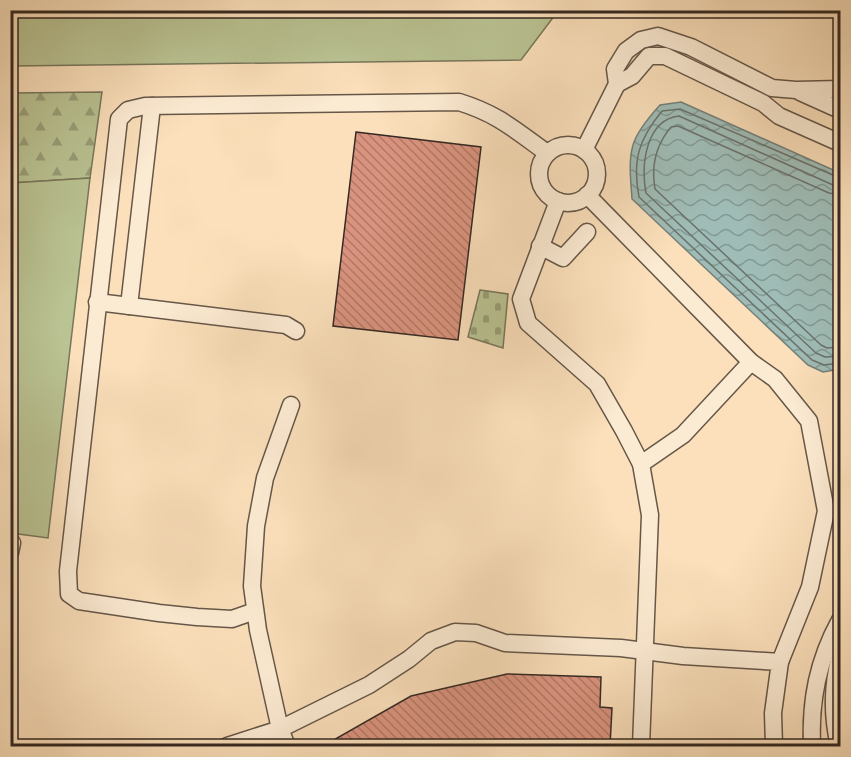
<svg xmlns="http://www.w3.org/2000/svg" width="851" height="757" viewBox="0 0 851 757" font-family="'IM FELL Great Primer',serif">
	<defs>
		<pattern id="forest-firs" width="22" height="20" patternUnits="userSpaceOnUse" patternTransform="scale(1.5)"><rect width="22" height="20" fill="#bac393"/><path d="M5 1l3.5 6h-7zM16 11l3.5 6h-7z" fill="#989e78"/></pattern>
		<pattern id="cemetery-stones" width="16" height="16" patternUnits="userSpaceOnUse" patternTransform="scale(1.5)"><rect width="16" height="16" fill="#bac393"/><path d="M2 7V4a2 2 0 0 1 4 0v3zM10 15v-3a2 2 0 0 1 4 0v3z" fill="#989e78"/></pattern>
		<pattern id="water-waves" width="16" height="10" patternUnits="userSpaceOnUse" patternTransform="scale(1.5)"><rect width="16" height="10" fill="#9fbcb6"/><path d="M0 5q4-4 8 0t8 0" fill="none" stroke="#829994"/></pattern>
		<pattern id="building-back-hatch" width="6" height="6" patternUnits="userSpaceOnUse" patternTransform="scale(1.5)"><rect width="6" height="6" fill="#da937e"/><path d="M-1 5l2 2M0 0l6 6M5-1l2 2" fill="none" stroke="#b27867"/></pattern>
	</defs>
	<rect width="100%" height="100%" fill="#fbe0bb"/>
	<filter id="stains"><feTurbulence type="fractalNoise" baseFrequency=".00333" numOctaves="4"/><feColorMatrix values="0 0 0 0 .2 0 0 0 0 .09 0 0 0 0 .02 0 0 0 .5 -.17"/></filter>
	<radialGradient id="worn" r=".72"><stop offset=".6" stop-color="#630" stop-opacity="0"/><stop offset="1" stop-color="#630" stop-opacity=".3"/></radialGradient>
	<!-- forest -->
	<polygon fill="url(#forest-firs)" stroke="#78765b" stroke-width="1.5" points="102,92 90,178 11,183 11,93"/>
	<!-- cemetery -->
	<polygon fill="url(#cemetery-stones)" stroke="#78765b" stroke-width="1.5" points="480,290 508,294 503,348 468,337"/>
	<!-- green -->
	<g fill="#bac393" stroke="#78765b" stroke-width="1.5">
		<polygon points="10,11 11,10 558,11 521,60 11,66"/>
		<polygon points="90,178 48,538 11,533 11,183"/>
	</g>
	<!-- water -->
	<path fill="url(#water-waves)" stroke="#75817b" stroke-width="1.5" d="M681,102L840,173V369L823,372L808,365L632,199C631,182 628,162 633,145C637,131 650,116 660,105Z"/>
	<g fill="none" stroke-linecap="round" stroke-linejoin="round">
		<!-- shore -->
		<g stroke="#6a726c" stroke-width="1.5">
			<path d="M840,178L680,109L662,111C639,139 632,160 639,197L812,360L824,365L840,363"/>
			<path d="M840,186L833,185L679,116C645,120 641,166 646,193L816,353L825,357L840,356"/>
			<path d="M840,195L829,193L678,126L671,127C655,146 651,166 655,189L821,345L827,348L840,347"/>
		</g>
	</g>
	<!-- building -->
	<g fill="url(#building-back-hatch)" stroke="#352923" stroke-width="1.5">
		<polygon points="356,132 481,147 458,340 333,326"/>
		<polygon points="507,674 601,677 600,707 612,708 610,746 332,746 330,742 411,696"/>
	</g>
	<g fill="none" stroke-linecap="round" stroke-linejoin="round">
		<defs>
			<g id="minor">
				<polyline points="617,84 632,76 649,56 665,56 763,103 779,116 840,143"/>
				<polyline points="800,92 840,110"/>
				<circle cx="568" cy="174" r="29"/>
				<polyline points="584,150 617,84 615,69 626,51 641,40 658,36 691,47 772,88 796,90 840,89"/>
				<polyline points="587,195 751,362 775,379 809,421 826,511 810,587 780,662"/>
				<polyline points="558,201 521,299 528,323 597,384 624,431 641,464"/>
				<polyline points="540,246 563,258 587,232"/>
				<polyline points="97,302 286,325 296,331"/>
				<polyline points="129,306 152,106"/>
				<polyline points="10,542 12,543 10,553"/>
				<path d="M255,611L232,619L197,617L159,613L79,601L69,594L68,571L119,119L128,110L145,106L459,102C498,114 515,130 547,153"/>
				<polyline points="227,746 280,729 258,630 252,586 256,526 265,478 291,405"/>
				<polyline points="287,746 280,729 369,685 409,659 431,641 455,632 476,633 505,643 621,648 683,656 780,662 773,713 774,746"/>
				<polyline points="641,746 650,515 641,464 683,435 751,362"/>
				<path d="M812,746C810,700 818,660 840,620"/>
				<path d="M839,746C832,716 832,686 840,656"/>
			</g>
		</defs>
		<!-- minor casing -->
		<use href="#minor" stroke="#665749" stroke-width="19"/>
		<!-- path -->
		<polyline stroke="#352923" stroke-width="2" stroke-dasharray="4.5 3" stroke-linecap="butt" points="10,13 15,10"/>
		<!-- minor -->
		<use href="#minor" stroke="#fcebd3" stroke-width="16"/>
	</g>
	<!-- margin -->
	<rect width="851" height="757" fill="none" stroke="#fbe0bb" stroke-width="36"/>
	<rect x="12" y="12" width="827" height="733" fill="none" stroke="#352923" stroke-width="3"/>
	<rect x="18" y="18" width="815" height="721" fill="none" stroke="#352923" stroke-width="1.5"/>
	<rect width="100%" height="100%" filter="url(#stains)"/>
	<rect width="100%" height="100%" fill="url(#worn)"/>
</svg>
